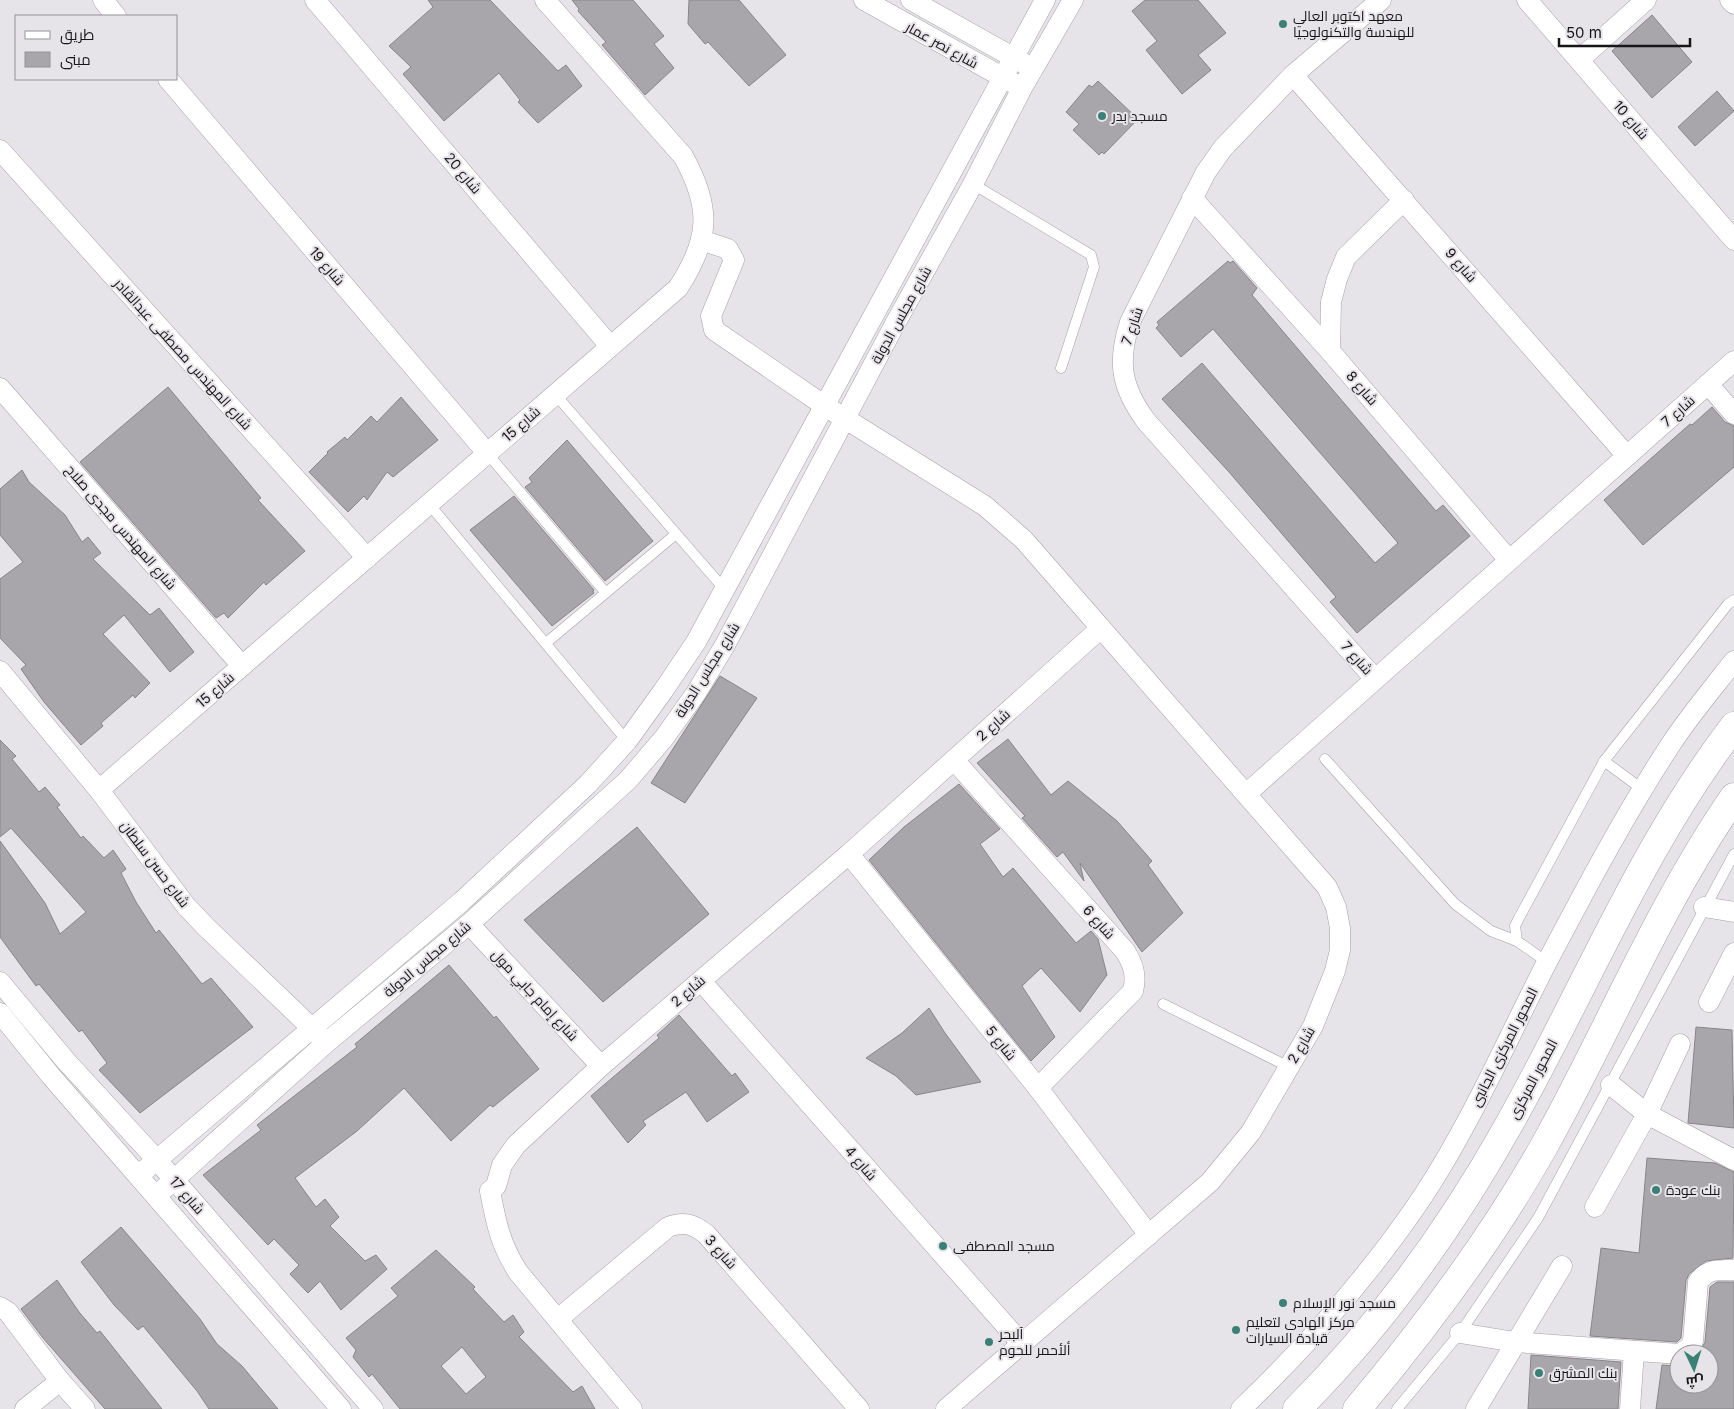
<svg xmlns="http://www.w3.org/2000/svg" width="1734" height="1409" viewBox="0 0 1734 1409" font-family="Inter,Cairo,sans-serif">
	<rect width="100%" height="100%" fill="#e7e4e9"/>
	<!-- building -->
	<g fill="#a9a6ab" stroke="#878589" fill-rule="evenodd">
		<polygon points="428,0 490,0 558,71 566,65 582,86 538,123 518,102 520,100 499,73 444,121 403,74 411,67 389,46 433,7"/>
		<polygon points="572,0 633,0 664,36 654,44 674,68 645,95 602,45 606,42 578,11 579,9"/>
		<polygon points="689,0 739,0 786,55 749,86 708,42 705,44 688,24"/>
		<polygon points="1145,0 1198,0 1226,33 1198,55 1211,70 1182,94 1146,50 1157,41 1132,11"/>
		<polygon points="1652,15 1692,62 1652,98 1612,51"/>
		<polygon points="1098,81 1138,119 1104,154 1102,152 1099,155 1073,130 1079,124 1066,112 1089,85 1092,87"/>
		<polygon points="1717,91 1734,111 1695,146 1678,127"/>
		<polygon points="1228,261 1230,263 1233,261 1257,288 1252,295 1436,511 1443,505 1470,536 1357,633 1330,602 1336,597 1229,472 1162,399 1202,363 1375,563 1398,543 1213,329 1181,357 1156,328 1159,325 1157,322"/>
		<polygon points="168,387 261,498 258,500 305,551 266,585 264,582 228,618 224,613 216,618 80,462"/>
		<polygon points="401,397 438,440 393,477 387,472 367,500 364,496 348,512 309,472 328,453 327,452 345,437 347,440 371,416 377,422"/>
		<polygon points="1712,407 1725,422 1734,426 1734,467 1643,545 1604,500 1690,424 1692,425"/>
		<polygon points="567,440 653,541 605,581 525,487 532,482 529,478"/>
		<polygon points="22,470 29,482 65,515 82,542 88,537 101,553 93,559 150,615 159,608 194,652 170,672 124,615 103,634 150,683 135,698 133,695 101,723 103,726 81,745 44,702 21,669 26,665 0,638 0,579 23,562 0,535 0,489"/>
		<polygon points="514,496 594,590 593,591 594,593 552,626 470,530"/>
		<polygon points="720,676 757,698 685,803 651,783"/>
		<polygon points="1008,739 1051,795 1068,781 1117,821 1152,861 1148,865 1183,913 1142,952 1080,863 1084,881 1063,852 1057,857 1022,818 1025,816 977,763"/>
		<polygon points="0,740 16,756 12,759 39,792 45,787 60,805 57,807 81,838 83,836 104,858 113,850 126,869 121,873 136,902 156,933 159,930 202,984 211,978 253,1027 140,1113 99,1070 107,1063 82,1030 79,1032 39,984 36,986 0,937 0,841 45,903 60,934 86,912 11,828 0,837"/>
		<polygon points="959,784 1000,829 980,844 1003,877 1013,868 1076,943 1091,931 1098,939 1107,975 1080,1012 1041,968 1022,986 1055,1037 1031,1061 869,860 904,827"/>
		<polygon points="637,827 709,914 603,1002 524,920"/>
		<polygon points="449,965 494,1018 496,1016 539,1069 493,1107 490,1105 451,1141 404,1088 357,1131 295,1178 316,1207 325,1199 339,1217 330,1226 365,1261 376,1255 387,1269 341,1310 320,1281 308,1293 290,1274 299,1265 274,1239 268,1245 203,1175 261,1130 257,1125 357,1047 355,1044"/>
		<polygon points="929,1008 945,1033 981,1082 916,1095 896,1076 866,1058 902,1033"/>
		<polygon points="679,1015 732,1076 735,1073 749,1092 707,1122 686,1092 643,1121 646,1125 628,1143 591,1096 659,1038 657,1035"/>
		<polygon points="1696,1027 1732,1030 1734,1128 1688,1123"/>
		<polygon points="1647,1158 1715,1163 1734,1172 1733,1258 1706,1261 1689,1274 1686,1281 1681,1338 1677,1342 1590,1336 1601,1248 1639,1253"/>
		<polygon points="121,1227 200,1319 217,1344 242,1366 278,1409 209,1409 197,1391 143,1326 138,1330 114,1305 81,1262"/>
		<path d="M436,1250L475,1287L473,1289L504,1322L513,1315L524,1332L519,1337L573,1392L582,1386L595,1409H400L372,1374L369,1377L353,1357L356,1350L346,1338L398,1296L391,1288ZM462,1347L486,1377L466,1394L441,1366Z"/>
		<polygon points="57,1280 79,1312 97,1333 100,1331 162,1409 105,1409 43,1338 21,1309"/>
		<polygon points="1717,1282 1734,1282 1734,1409 1656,1409 1662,1365 1679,1366 1679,1384 1709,1384 1709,1354 1699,1354 1705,1342 1710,1287"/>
		<polygon points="1531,1355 1621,1362 1618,1409 1528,1409"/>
	</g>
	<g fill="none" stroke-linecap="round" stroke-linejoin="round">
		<defs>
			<g id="lane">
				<polyline points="973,184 1091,255 1094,267 1061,368"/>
				<polyline points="555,394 725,590"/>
				<polyline points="487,453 606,593"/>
				<polyline points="429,504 627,741"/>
				<polyline points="546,643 676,534"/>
				<polyline points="1325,759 1455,904 1491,931 1517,941"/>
				<polyline points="1604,761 1642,789"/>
				<polyline points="1547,962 1517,941 1515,926 1519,918 1604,761 1728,604 1734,600"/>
				<polyline points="1163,1004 1289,1067"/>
				<polyline points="1397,1409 1460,1333 1538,1218 1734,854"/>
			</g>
			<g id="street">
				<polyline points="103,0 116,16"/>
				<polyline points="315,0 610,346"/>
				<polyline points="864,0 1015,84"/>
				<polyline points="911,0 1025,64"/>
				<polyline points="1527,0 1734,240"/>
				<polyline points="1730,0 1734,4"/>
				<polyline points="1579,60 1646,0"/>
				<polyline points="1293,75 1627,456"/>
				<polyline points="168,79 487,453"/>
				<polyline points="0,150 367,558"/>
				<polyline points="1192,198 1330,351"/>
				<polyline points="1404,200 1346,257 1337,279 1331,302 1330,351 1509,560"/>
				<polyline points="701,240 728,249 734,260 711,316 714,330 825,406 985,506 1024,540 1327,887 1336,907 1340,928 1340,950 1335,971 1313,1026 1251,1132 1210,1182 946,1409"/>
				<polyline points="1708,384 1734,414"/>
				<polyline points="0,388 242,666"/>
				<polyline points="0,671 99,790 186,906 206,927 320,1036"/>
				<path d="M1375,679L1146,421C1121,387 1117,362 1130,322L1206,172L1223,148L1293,75L1381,0"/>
				<path d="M954,760L1125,951C1133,964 1137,975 1133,991L1038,1088"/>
				<path d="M99,790L678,288C710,239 712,208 683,156L545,0"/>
				<polyline points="1246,794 1734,361"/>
				<polyline points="849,854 1038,1088 1149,1235"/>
				<polyline points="1704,907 1734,912"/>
				<polyline points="469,924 601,1066"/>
				<polyline points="701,981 1022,1344"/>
				<polyline points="0,982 66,1061 157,1160 373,1409"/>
				<polyline points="1709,1002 1734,953"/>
				<polyline points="0,1013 51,1076 341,1409"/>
				<polyline points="1611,1085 1647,1114 1734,1160"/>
				<polyline points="139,1175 461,902 588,784 627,741 663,691 696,642 1045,0"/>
				<polyline points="157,1195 326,1043 469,924 628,780 664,738 696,693 725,645 896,322 973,184 1022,88 1073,0"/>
				<polyline points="1595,1207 1647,1114 1680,1044"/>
				<polyline points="0,1307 8,1312 60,1381 85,1409"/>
				<path d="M558,1319L668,1227C684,1221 693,1224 706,1234L859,1409"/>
				<polyline points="1460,1333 1515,1342 1679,1354"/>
				<path d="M1680,1354L1690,1347L1693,1341L1698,1282C1708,1268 1719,1270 1734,1270"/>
				<polyline points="25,1409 60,1381"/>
				<path d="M632,1409L518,1272C500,1244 496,1222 490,1191L496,1186L502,1165L516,1145L601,1066L849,854L1101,628"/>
				<path d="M1241,1409C1309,1344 1370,1275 1423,1196C1471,1123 1506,1042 1546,964C1585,890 1625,814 1671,744C1690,715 1713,688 1734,661"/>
				<polyline points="1476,1409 1562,1266"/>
				<polyline points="1630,1409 1634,1351"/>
			</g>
			<g id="secondary">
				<path d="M1297,1409C1381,1325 1449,1231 1507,1128C1583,994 1640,849 1734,726"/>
				<path d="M1357,1409C1426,1327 1490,1242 1543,1148C1608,1032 1658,907 1734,797"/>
			</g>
		</defs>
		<!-- lane casing -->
		<use href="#lane" stroke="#a5a2a7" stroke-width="11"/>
		<!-- street casing -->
		<use href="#street" stroke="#a5a2a7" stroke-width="21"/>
		<!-- secondary casing -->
		<use href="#secondary" stroke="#a5a2a7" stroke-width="29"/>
		<!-- lane -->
		<use href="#lane" stroke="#fff" stroke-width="10"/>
		<!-- street -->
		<use href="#street" stroke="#fff" stroke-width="20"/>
		<!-- secondary -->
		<use href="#secondary" stroke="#fff" stroke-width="28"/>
	</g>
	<!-- markers -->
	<g fill="#3b8076" stroke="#e7e4e9" stroke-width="2">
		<circle cx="1283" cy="24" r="5"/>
		<circle cx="1102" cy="116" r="5"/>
		<circle cx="1656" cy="1190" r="5"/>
		<circle cx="943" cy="1246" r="5"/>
		<circle cx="1283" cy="1303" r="5"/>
		<circle cx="1236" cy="1330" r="5"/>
		<circle cx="989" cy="1342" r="5"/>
		<circle cx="1539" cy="1373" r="5"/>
	</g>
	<g text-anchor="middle" stroke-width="4" stroke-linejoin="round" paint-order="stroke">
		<!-- poi labels -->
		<g font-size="14" fill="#171617" stroke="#e7e4e9" text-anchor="start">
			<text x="1293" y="21">معهد اكتوبر العالي<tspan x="1293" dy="16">للهندسة والتكنولوجيا</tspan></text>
			<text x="1112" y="121">مسجد بدر</text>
			<text x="1666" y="1195">بنك عودة</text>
			<text x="953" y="1251">مسجد المصطفى</text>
			<text x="1293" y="1308">مسجد نور الإسلام</text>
			<text x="1246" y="1327">مركز الهادى لتعليم<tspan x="1246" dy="16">قيادة السيارات</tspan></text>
			<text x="999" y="1339">آلبحر<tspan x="999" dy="16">ألأحمر للحوم</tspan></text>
			<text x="1549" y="1378">بنك المشرق</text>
		</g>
		<!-- street labels -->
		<g font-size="14" fill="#171617" stroke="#e7e4e9">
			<text transform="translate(942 45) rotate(29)" y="5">شارع نصر عمار</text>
			<text transform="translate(1631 120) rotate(49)" y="5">شارع 10</text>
			<text transform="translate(463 173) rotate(50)" y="5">شارع 20</text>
			<text transform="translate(1461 265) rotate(49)" y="5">شارع 9</text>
			<text transform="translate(327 266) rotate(49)" y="5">شارع 19</text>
			<text transform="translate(901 315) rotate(-61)" y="5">شارع مجلس الدولة</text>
			<text transform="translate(1132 326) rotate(-71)" y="5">شارع 7</text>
			<text transform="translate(183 354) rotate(48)" y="5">شارع المهندس مصطفى عبدالقادر</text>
			<text transform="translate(1362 388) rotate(49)" y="5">شارع 8</text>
			<text transform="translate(1678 411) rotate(-42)" y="5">شارع 7</text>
			<text transform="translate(521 424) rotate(-41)" y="5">شارع 15</text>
			<text transform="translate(121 527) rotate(49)" y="5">شارع المهندس مجدى صلاح</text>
			<text transform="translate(1357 658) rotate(48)" y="5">شارع 7</text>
			<text transform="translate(707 670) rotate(-58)" y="5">شارع مجلس الدولة</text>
			<text transform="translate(215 690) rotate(-41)" y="5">شارع 15</text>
			<text transform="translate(993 725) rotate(-42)" y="5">شارع 2</text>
			<text transform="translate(155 864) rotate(53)" y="5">شارع حسن سلطان</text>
			<text transform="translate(1099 922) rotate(48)" y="5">شارع 6</text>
			<text transform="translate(427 959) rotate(-40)" y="5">شارع مجلس الدولة</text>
			<text transform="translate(688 991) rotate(-41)" y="5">شارع 2</text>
			<text transform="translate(535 995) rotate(47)" y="5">شارع إمام جابي مول</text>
			<text transform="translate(1001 1043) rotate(51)" y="5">شارع 5</text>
			<text transform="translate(1301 1045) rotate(-60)" y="5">شارع 2</text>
			<text transform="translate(1504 1047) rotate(-63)" y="5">المحور المركزى الجانبى</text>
			<text transform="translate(1533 1079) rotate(-62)" y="5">المحور المركزى</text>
			<text transform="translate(861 1163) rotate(49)" y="5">شارع 4</text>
			<text transform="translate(187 1195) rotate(49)" y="5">شارع 17</text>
			<text transform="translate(721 1252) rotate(48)" y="5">شارع 3</text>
		</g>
	</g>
	<!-- legend -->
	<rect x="15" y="15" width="162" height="65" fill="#e7e4e9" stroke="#949295"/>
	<rect x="25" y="31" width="25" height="8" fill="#ffffff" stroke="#949295"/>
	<text x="60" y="40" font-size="15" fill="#171617">طريق</text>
	<rect x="25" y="52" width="25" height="15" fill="#a9a6ab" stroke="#949295"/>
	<text x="60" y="65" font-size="15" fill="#171617">مبنى</text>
	<!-- north arrow -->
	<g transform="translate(1694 1369) rotate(176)"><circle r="24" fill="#e7e4e9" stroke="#949295"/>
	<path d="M0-4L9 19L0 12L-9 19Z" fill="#3b8076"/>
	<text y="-8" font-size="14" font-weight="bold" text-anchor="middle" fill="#171617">ش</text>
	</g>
	<!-- scale -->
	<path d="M1559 38v8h131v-8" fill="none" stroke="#171617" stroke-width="2.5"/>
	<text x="1566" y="38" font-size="15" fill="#171617" stroke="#e7e4e9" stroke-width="4" paint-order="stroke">50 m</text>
</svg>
